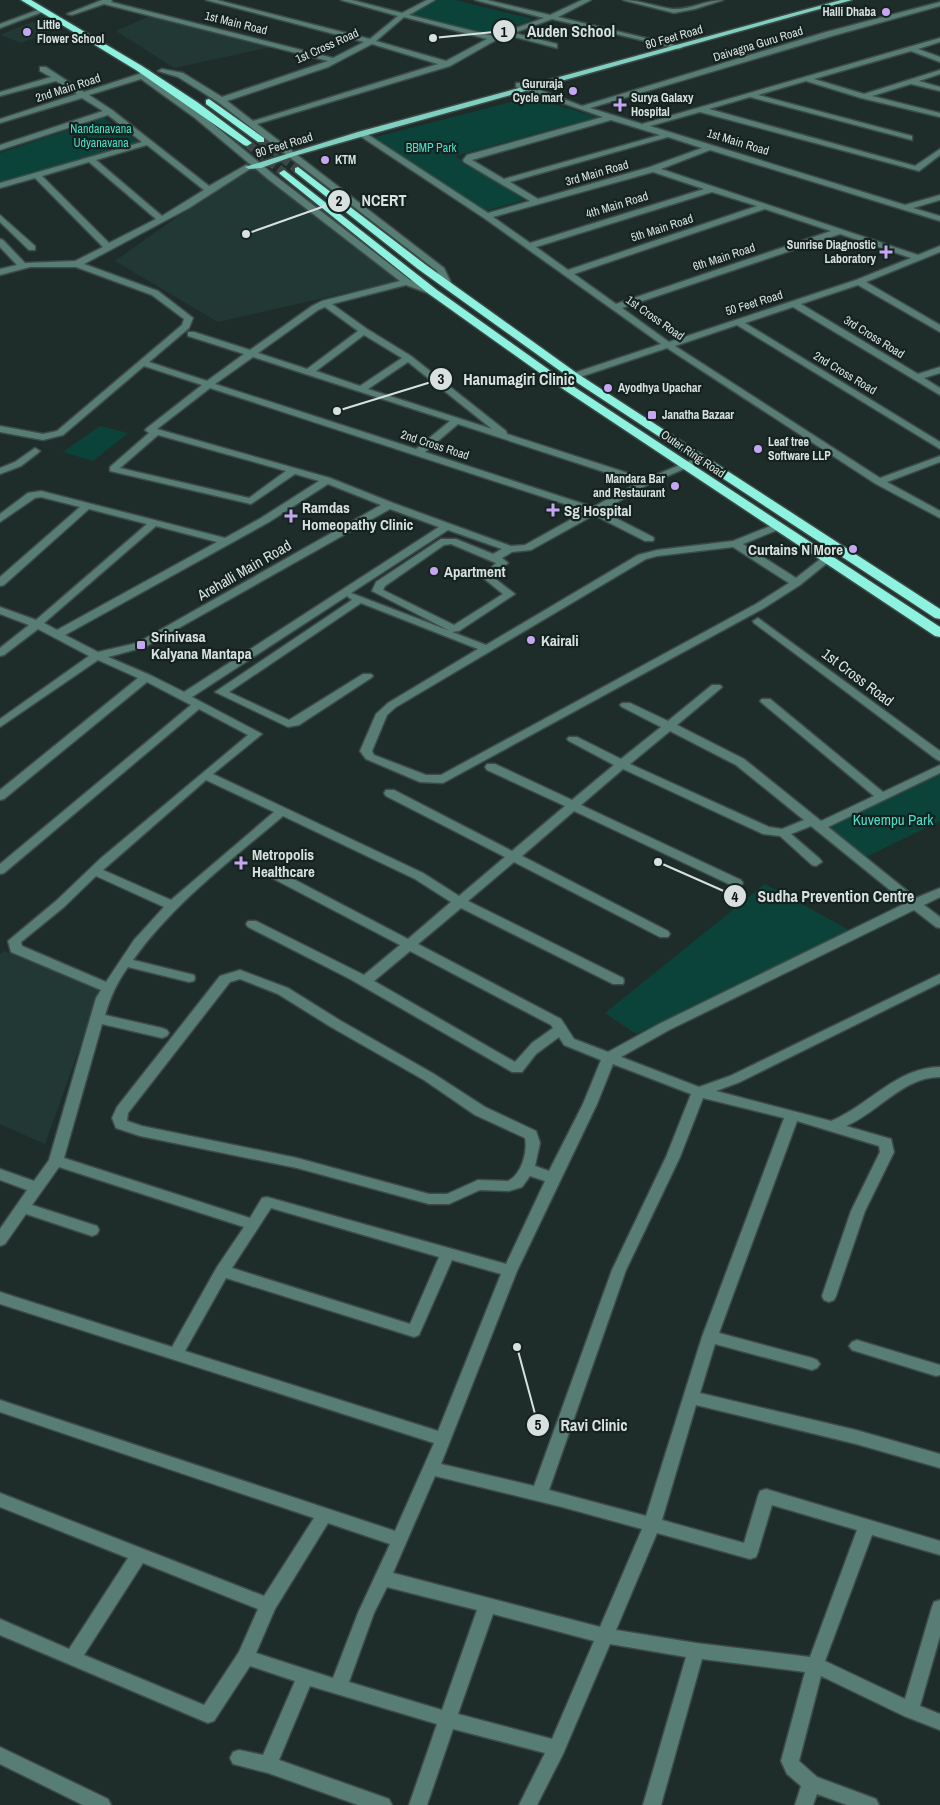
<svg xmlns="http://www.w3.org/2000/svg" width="940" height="1805" viewBox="0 0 940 1805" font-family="'Archivo Narrow',sans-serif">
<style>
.built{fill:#223834}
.green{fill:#0b433b}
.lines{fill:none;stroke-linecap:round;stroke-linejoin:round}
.highway-tunnel{stroke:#3b4845;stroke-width:9;stroke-dasharray:9 4.5;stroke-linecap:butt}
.minor-casing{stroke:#3d4a47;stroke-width:3}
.major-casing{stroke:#3d4a47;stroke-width:3}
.highway-casing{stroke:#3d4a47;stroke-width:3}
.minor{fill:#577d75;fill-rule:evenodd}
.major{fill:#7fd0c1;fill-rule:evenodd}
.highway{fill:#8ef2e0;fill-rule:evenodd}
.poi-dot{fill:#c6a6f0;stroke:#152320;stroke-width:2}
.labels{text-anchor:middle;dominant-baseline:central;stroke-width:4.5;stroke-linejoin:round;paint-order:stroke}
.far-poi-label{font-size:12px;font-weight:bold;fill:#d8e1df;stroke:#152320;text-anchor:start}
.far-street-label{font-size:12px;fill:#d8e1df;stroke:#152320}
.far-park-label{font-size:12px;fill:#4bdfc9;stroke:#152320}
.poi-label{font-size:15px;font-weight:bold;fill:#d8e1df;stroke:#152320;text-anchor:start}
.street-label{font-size:15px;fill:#d8e1df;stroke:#152320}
.park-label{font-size:15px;fill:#4bdfc9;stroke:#152320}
.leader{fill:none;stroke:#d8e1df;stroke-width:2}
.callout-dot{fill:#d8e1df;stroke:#152320;stroke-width:2}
.mark-label{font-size:15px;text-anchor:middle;font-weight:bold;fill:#111}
.callout-label{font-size:16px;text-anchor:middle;font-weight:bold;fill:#d8e1df;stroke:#152320;stroke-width:4.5;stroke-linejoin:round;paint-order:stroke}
</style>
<rect width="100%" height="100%" fill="#1f2d2a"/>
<g class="built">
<path d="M152 15 271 47 174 68 116 31Z"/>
<path d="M32 22 54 30 21 43 0 35Z"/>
<path d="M254 168 398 281 218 322 115 261 191 207Z"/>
<path d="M4 951 100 991 45 1144 0 1124V954Z"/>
</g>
<g class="green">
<path d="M438 0H455L533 19 491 36 410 15Z"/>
<path d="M530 97 597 117 455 156 524 200 486 211 372 138Z"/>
<path d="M104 118 138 142 0 183V153Z"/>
<path d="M100 426 128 433 93 461 63 452Z"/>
<path d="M940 773V821L866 857 827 826Z"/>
<path d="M765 884 849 930 636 1034 605 1013Z"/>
</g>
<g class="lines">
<g class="highway-tunnel">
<path d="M261 140 298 170"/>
<path d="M247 143 284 173"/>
</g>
<defs>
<g id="minor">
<path d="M102 0H112L111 2 333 58 364 42 206 0H217L370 39 398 16 341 0H352L402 13 427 0H435L409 15 493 36 544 18 475 0H487L550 15 582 0H591L558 17 683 47 679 49 552 19 514 33 557 44V48L507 35 496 40 450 66 257 124 444 268 453 287 449 290 445 287 437 271 218 102 178 77 158 71 162 69 183 73 222 97 328 61 104 4 72 15 67 14ZM404 17 487 39 446 61 376 41ZM372 44 438 64 253 121 227 101 328 67Z"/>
<path d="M623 0C640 0 656 7 673 9 690 10 706 0 723 0L695 9 674 13Z"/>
<path d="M940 2V6L832 36 590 108 642 124 940 38V42L918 49 940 57V62L911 51 814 79 864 94 940 70V74L919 81 940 87V91L911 84 872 96 940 113V117L861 98 806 81 758 95 912 136V140L750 97 709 109 915 166 940 149V155L919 171 700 112 650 126 905 205 940 195V200L913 208 940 216V221L710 150 661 169 918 255 940 246V252L866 282 940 325V332L858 285 801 304 918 374 940 367V373L924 378 940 388V395L793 307 745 323 940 442V449L737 325 675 346 880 478 940 456V462L887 482 940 511V518L876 484 667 348 577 378H571V374L661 344 484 218 357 134 364 132 488 213 530 201 464 162 463 160 467 155 603 117 516 87V83H522L582 106 826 32ZM611 120 660 135 504 179 472 160ZM668 137 702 148 650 167 538 199 510 182ZM653 172 704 189 530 243 493 217ZM712 192 757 206 568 270 536 247ZM765 209 831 231 616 304 574 274ZM840 234 911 258 856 280 669 342 622 308Z"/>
<path d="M43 8 46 10 45 11 0 28V24Z"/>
<path d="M40 67H46L84 92 139 74 143 70H149L150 72 146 76 201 114 274 175 410 280 436 290 437 292 433 295 406 285 332 304 367 329 411 356 506 431 507 434 646 479 699 457H705L707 459 649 484 602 511 653 537 654 539 653 541H645L594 515 531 550 512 552 502 558 508 563 493 577 515 594 459 631 452 632 486 645 638 555 657 550 733 541 778 523 783 526 782 528 743 544 796 578 823 557 827 556 832 559 800 585 764 608 443 783 420 782 366 759 360 751 376 714 388 703 478 649 361 603 229 692 289 720 363 674H371L373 676 371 678 299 725 288 727 215 692 352 600 347 596 192 697 262 734 213 774 423 873 459 896 505 857 386 796 384 793 386 790H394L512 851 565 806 487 770 485 767 487 764H495L572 800 614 765 569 741 567 739 569 737H577L621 759 661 727 622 707 620 705 622 703H630L668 721 712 685H720L722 687 720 689 677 725 744 759 821 821 874 796 762 703 760 701 762 699H770L883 792 940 765V773L828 827 916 898 940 888V897L924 905 940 917V928L936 927 914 910 669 1030 621 1057 699 1087 730 1076 940 974V983L740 1082 716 1091 831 1121C868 1106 897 1067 940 1067V1077C903 1077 879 1112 846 1126L891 1139 894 1152 865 1211 836 1296 834 1300 829 1302 824 1300 822 1296 851 1211 880 1152 879 1146 797 1121 719 1333 812 1358 817 1360 820 1364 817 1368 812 1370 715 1344 700 1393 856 1430 940 1454V1468L856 1444 696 1405 662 1520 744 1543 758 1496 760 1491 766 1489 940 1541V1555L872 1535 825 1661 905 1699 932 1607 934 1602 940 1600V1636L920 1706 940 1714V1730L904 1716 821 1676 799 1761 817 1777 876 1799 879 1805H847L817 1794 813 1805H795L801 1786 787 1774 781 1761 805 1672 702 1659 661 1805H643L686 1657 610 1644 563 1754 537 1805H519L545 1753 453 1729 427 1805H409L437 1724 310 1686 279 1760 389 1799 392 1805H358L268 1773 233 1764 230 1758 233 1752 239 1750 263 1755 295 1681 250 1666 214 1721 208 1723 0 1635V1619L69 1649 128 1558 0 1507V1493L264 1596 314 1518 0 1412V1400L395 1531 434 1443 0 1304V1292L172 1347 217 1267 244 1227 59 1167 32 1205 97 1226 99 1230 97 1234 92 1236 26 1214 5 1244 0 1246V1229L27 1190 0 1180V1169L34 1181 49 1160 96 998 101 990 11 952 8 941 56 901 100 859 248 735 199 709 4 873 0 874V864L191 705 147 682 4 799 0 800V790L138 678 98 660 0 727V719L89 656 38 629 4 655 0 656V648L29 625 0 614V607L36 620 147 524 89 509 4 585 0 586V577L80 507 41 497 35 498 0 522V514L28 493 41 491 225 538 261 518 319 481 295 474 251 504 110 471V467L149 433 145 430 147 428 202 385 144 366 63 435 43 440 0 432V426L43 434 57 431 182 325 184 319 152 295 76 267H30L0 275V269L17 265 0 247V239L3 240 25 263 75 261 103 247 35 178 0 188V183L142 142 108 115 0 150V145L103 111 82 98 0 123V119L77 94 56 81 0 96V92L51 77 40 71ZM141 79 195 118 268 179 400 281 322 301 312 306 250 350 194 332H188V336L244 354 207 381 149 362 189 328 193 318 158 291 84 264 189 208 253 167 246 165 209 186 112 110 89 95ZM147 145 204 190 162 216 96 160ZM89 162 156 219 109 243 42 176ZM325 307 358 331 307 369 258 353 318 310ZM364 335 402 358 360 386 316 371ZM253 357 450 421 416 449 215 384ZM408 362 492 429 368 389ZM210 388 586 511 525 545 511 546 393 503 330 478 157 429ZM458 424 638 483 593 507 425 452ZM158 435 286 471 249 498 120 468ZM328 484 381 505 137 643 98 652 65 635 269 522ZM390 509 439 527 184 692 150 675 108 657 145 647ZM156 526 217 542 57 630 44 623ZM448 530 502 549 493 554 456 539H441L376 582 372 591 450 631 351 593ZM451 544 496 563 482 577 503 594 454 625 383 590 385 586 444 545ZM733 547 789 583 756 604 441 775H426L374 755 372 751 387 715 396 707 646 559 657 556ZM670 731 736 765 804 820 782 829 769 827 630 764ZM623 769 763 834 780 836 812 865 816 866 822 862 820 859 791 834 811 826 906 903 659 1024 608 1052 574 1039 561 1019 418 944 461 908 613 984H623L624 981 623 978 468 901 514 862 660 937H668L670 934 668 931 522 856 574 811 733 886H741L743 883 741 880 581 805ZM206 780 274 812 171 900 103 870ZM283 816 415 879 451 902 408 939 280 872H272L270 875 272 878 400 945 364 975 256 921H248L246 924 248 927 350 979 512 1072H522L536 1054 559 1037 564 1045 601 1060 583 1104 549 1171 535 1166 540 1143 536 1131 485 1107 434 1074 341 1021 288 988 240 970 220 976 117 1107 112 1118 116 1128 140 1136 297 1168 429 1204H449L480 1190 509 1191 522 1187 530 1176 545 1181 506 1264 267 1197 262 1198 250 1218 64 1158 102 1024 162 1038 167 1036 169 1033 167 1030 162 1028 105 1015C110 998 117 982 128 967L189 982 194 981 195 978 194 975 133 960C174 903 230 861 283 816ZM96 876 164 907 134 940 106 982 22 946 21 942 64 907ZM410 951 551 1025 553 1028 532 1043 515 1062 374 981ZM240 979 278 994 331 1027 424 1080 475 1115 525 1138C528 1152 521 1175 508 1181L478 1180 447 1194H429L297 1158 142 1126 127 1121 128 1113 230 982ZM613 1064 691 1094 666 1157 612 1270 534 1486 441 1464 517 1271 597 1104ZM703 1098 784 1118 702 1337 646 1516 549 1490 626 1270 680 1157ZM271 1208 439 1257 410 1324 232 1268ZM452 1260 501 1274 438 1431 185 1351 226 1278 414 1337 419 1335ZM435 1476 562 1507 642 1529 600 1627 393 1573ZM772 1505 857 1530 810 1657 696 1643 616 1630 657 1533 750 1559 756 1557 758 1552ZM328 1523 390 1544 358 1613 333 1678 256 1653 275 1609ZM143 1563 258 1609 239 1652 204 1705 84 1655ZM387 1587 477 1610 442 1710 349 1682 374 1613ZM493 1614 594 1641 552 1739 458 1714Z"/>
<path d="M0 215 35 246V250H29L0 222Z"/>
<path d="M35 448 40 451 38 453 21 466 0 474V468L15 462Z"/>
<path d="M758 618 940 751V761L936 759 754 623 753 621Z"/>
<path d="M857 1340 940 1365V1375L936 1376 852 1350 849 1346 852 1342Z"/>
<path d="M0 1747 108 1799 111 1805H83L0 1764Z"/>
</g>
<path id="major" d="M841 0H852L364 136 294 156 261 168 249 169 245 167 358 132Z"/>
<g id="highway">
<path d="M21 0H31L142 66 197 102 252 143 247 146 244 145 136 70Z"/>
<path d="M209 99 264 138V142H258L206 104V100Z"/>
<path d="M298 167 426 265 578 374 940 609V619L935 618 570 378 418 269 295 172V168Z"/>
<path d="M284 170 437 290 562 379 940 627V637L935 636 554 383 429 294 281 175 279 173Z"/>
</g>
</defs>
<use href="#minor" class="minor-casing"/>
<use href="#major" class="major-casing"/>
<use href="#highway" class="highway-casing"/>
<use href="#minor" class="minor"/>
<use href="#major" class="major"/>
<use href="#highway" class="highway"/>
</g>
<g class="poi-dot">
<circle cx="886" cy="12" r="5"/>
<circle cx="27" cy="32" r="5"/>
<circle cx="573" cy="91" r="5"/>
<path d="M617.5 97.5h5v5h5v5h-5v5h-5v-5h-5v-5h5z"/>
<circle cx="325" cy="160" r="5"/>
<path d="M883.5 244.5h5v5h5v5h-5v5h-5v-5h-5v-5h5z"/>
<circle cx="608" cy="388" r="5"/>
<rect x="647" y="410" width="10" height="10" rx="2.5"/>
<circle cx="758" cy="449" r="5"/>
<circle cx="675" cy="486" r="5"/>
<path d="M550.5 502.5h5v5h5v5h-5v5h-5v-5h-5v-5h5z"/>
<path d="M288.5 508.5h5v5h5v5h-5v5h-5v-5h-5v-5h5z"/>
<circle cx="853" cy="549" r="5"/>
<circle cx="434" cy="571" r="5"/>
<circle cx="531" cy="640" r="5"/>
<rect x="136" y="640" width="10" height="10" rx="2.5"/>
<path d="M238.5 855.5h5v5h5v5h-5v5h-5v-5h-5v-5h5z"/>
</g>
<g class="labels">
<g class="far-poi-label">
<text x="876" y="12" text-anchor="end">Halli Dhaba</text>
<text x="37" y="25">Little<tspan x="37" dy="14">Flower School</tspan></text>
<text x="563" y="84" text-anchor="end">Gururaja<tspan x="563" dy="14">Cycle mart</tspan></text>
<text x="631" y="98">Surya Galaxy<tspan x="631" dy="14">Hospital</tspan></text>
<text x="335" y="160">KTM</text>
<text x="876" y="245" text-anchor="end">Sunrise Diagnostic<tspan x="876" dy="14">Laboratory</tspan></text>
<text x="618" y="388">Ayodhya Upachar</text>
<text x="662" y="415">Janatha Bazaar</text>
<text x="768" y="442">Leaf tree<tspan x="768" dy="14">Software LLP</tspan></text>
<text x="665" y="479" text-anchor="end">Mandara Bar<tspan x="665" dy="14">and Restaurant</tspan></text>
</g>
<g class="far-street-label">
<text transform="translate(236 23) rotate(14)">1st Main Road</text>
<text transform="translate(674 37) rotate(-16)">80 Feet Road</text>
<text transform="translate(758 44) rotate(-17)">Daivagna Guru Road</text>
<text transform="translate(327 46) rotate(-24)">1st Cross Road</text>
<text transform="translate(68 88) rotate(-18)">2nd Main Road</text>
<text transform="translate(738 142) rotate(17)">1st Main Road</text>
<text transform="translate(284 145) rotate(-17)">80 Feet Road</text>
<text transform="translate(597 173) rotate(-16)">3rd Main Road</text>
<text transform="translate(617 205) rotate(-17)">4th Main Road</text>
<text transform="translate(662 228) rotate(-18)">5th Main Road</text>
<text transform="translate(724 257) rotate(-18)">6th Main Road</text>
<text transform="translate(754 303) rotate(-17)">50 Feet Road</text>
<text transform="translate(655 318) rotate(35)">1st Cross Road</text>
<text transform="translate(874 337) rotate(32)">3rd Cross Road</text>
<text transform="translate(845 373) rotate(31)">2nd Cross Road</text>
<text transform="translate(435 445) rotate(18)">2nd Cross Road</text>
<text transform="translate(693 454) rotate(34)">Outer Ring Road</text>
</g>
<g class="far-park-label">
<text x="101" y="129">Nandanavana<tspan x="101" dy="14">Udyanavana</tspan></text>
<text x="431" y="148">BBMP Park</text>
</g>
<g class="poi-label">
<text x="302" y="507">Ramdas<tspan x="302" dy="17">Homeopathy Clinic</tspan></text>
<text x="564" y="510">Sg Hospital</text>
<text x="843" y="549" text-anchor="end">Curtains N More</text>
<text x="444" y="571">Apartment</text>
<text x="151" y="636">Srinivasa<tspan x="151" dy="17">Kalyana Mantapa</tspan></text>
<text x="541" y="640">Kairali</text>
<text x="252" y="854">Metropolis<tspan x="252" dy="17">Healthcare</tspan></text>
</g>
<g class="street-label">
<text transform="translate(244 570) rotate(-30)">Arehalli Main Road</text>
<text transform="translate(858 677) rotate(37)">1st Cross Road</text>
</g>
<g class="park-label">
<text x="893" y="819">Kuvempu Park</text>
</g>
</g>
<path class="leader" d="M433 38L504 31M246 234L339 201M337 411L441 379M658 862L735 896M517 1347L538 1425"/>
<g class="callout-dot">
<circle cx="433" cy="38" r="5"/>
<circle cx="246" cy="234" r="5"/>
<circle cx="337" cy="411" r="5"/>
<circle cx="658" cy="862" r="5"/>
<circle cx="517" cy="1347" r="5"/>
<circle cx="504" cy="31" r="12"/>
<circle cx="339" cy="201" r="12"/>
<circle cx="441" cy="379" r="12"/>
<circle cx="735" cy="896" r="12"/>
<circle cx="538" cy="1425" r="12"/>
</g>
<g class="mark-label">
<text x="504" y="37">1</text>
<text x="339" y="206">2</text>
<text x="441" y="384">3</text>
<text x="735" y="902">4</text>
<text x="538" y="1430">5</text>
</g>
<g class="callout-label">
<text x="571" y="37">Auden School</text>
<text x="384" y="206">NCERT</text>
<text x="519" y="385">Hanumagiri Clinic</text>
<text x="836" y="902">Sudha Prevention Centre</text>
<text x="594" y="1431">Ravi Clinic</text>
</g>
</svg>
